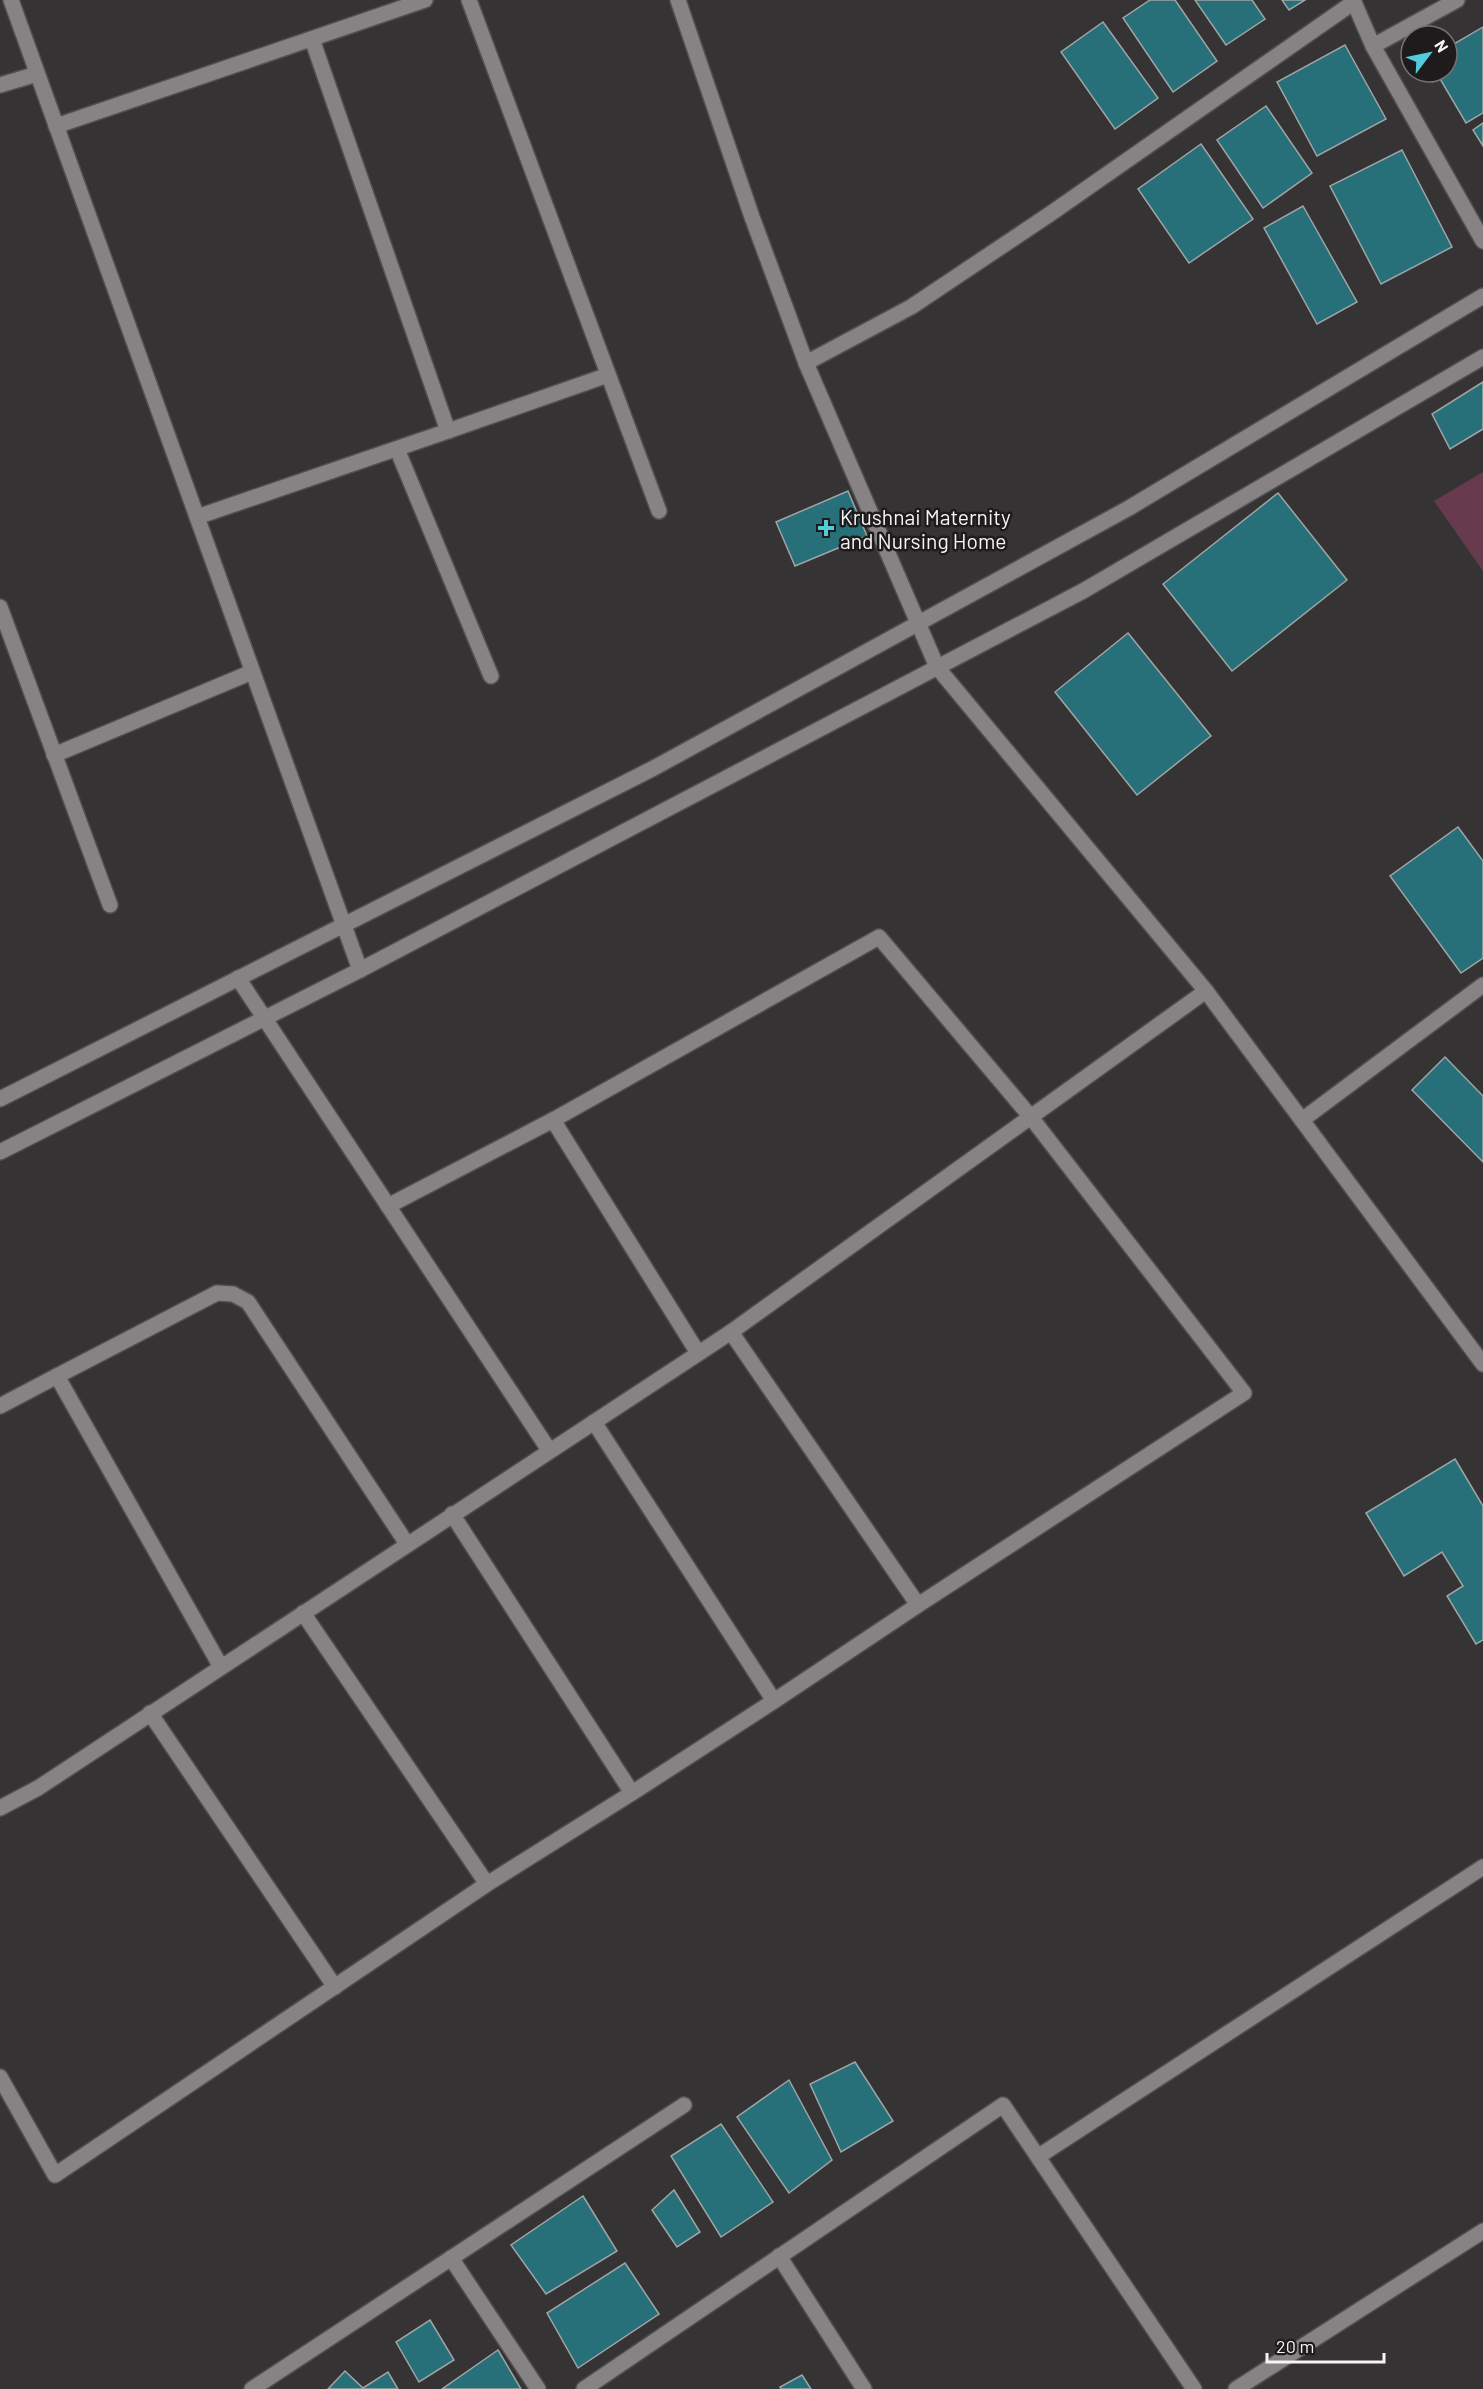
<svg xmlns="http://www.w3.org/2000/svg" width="1483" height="2389" viewBox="0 0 1483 2389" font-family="Barlow,sans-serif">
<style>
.green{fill:#673b4d}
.building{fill:#277079;stroke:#a0a4a5;stroke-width:1.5}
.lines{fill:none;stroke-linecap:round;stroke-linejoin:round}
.minor-casing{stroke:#524f50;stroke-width:18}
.minor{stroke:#878384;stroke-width:15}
.poi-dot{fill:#53cbda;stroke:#1d1b1c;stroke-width:2}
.labels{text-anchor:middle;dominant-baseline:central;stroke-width:5;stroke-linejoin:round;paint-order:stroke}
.poi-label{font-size:21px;fill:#f6f4f5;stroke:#1d1b1c;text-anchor:start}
</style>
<rect width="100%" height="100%" fill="#363334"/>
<path class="green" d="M1483 472V571L1434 501Z"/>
<g class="building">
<path d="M1150 0H1175L1217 61 1173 92 1123 18Z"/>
<path d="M1195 0H1252L1265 19 1226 45Z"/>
<path d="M1282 0H1305L1289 10Z"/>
<path d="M1103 22 1158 98 1115 129 1061 52Z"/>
<path d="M1483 27V113L1466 123 1436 72H1447V48Z"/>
<path d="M1345 45 1386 119 1317 156 1277 82Z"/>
<path d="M1266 106 1312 173 1263 208 1217 140Z"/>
<path d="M1483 123V146L1473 130Z"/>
<path d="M1201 144 1253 219 1189 263 1138 189Z"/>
<path d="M1402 150 1452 247 1381 284 1330 186Z"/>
<path d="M1303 206 1357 302 1317 324 1264 228Z"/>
<path d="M1483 382V429L1450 449 1432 414Z"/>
<path d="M848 491 867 536 795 566 776 522Z"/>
<path d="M1278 493 1347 580 1232 671 1163 584Z"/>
<path d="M1128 633 1211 736 1137 795 1055 692Z"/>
<path d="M1458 827 1483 861V958L1461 973 1390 876Z"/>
<path d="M1445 1057 1483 1096V1162L1412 1090Z"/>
<path d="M1455 1459 1483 1506V1640L1476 1644 1447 1596 1463 1586 1442 1552 1404 1576 1366 1513Z"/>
<path d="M855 2062 893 2121 841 2152 810 2084Z"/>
<path d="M789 2080 832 2160 789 2193 737 2117Z"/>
<path d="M721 2124 773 2202 721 2237 671 2156Z"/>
<path d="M674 2190 700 2232 677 2247 652 2210Z"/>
<path d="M583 2196 617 2251 546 2294 511 2245Z"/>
<path d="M625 2263 659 2314 578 2368 547 2313Z"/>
<path d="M430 2320 454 2360 419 2382 396 2342Z"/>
<path d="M498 2350 521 2389H442Z"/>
<path d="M345 2371 363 2388 388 2372 398 2389H328Z"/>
<path d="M802 2375 811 2389H781L780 2387Z"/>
</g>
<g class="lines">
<defs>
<g id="minor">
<path d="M11 0 360 970"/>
<path d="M469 0 659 511"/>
<path d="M678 0 752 217 806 363 937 667 1206 991 1483 1364"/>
<path d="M1353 0 1373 46 1483 241"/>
<path d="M1373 46 1457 0"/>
<path d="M0 85 37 74"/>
<path d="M56 126 425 0"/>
<path d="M806 363 911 307 1050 214 1354 2"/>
<path d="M448 431 608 375"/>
<path d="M397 449 491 676"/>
<path d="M197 517 448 431 312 39"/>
<path d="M0 607 110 905"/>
<path d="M54 755 252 672"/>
<path d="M238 978 549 1450"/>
<path d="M0 1099 652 769 1129 508 1483 296"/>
<path d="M553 1120 698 1353"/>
<path d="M1302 1120 1483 985"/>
<path d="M0 1152 360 970 1083 591 1483 357"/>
<path d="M388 1206 553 1120 879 937 1030 1116 1244 1393 918 1605 731 1332"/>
<path d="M57 1376 217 1293 233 1294 248 1302 407 1544"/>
<path d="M0 1406 57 1376 221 1667"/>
<path d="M452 1514 632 1793 774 1701 594 1422"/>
<path d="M774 1701 918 1605"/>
<path d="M150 1713 335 1987"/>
<path d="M0 1808 38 1788 731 1332 1206 991"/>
<path d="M487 1884 632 1793"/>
<path d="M0 2077 55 2175 487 1884 303 1613"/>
<path d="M1039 2156 1483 1867"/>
<path d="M779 2256 864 2389"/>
<path d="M451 2258 538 2389"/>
<path d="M252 2389 684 2105"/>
<path d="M584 2389 1003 2105 1194 2389"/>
<path d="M1236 2389 1483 2231"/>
</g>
</defs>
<use href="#minor" class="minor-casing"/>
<use href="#minor" class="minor"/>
</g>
<path class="poi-dot" d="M823 519h6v6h6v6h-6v6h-6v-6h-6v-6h6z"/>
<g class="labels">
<g class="poi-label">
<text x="840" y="516">Krushnai Maternity<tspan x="840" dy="24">and Nursing Home</tspan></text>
</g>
</g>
<g transform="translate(1429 54) rotate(58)"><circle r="28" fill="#1d1b1c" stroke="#747273" stroke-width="1.5"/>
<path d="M0-4.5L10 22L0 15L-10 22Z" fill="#53cbda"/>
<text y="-9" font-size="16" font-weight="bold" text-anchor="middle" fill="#f6f4f5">N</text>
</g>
<path d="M1267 2353v9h117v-9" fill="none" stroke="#f6f4f5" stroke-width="3"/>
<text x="1276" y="2353" font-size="18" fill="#f6f4f5" stroke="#1d1b1c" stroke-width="4.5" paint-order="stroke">20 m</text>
</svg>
